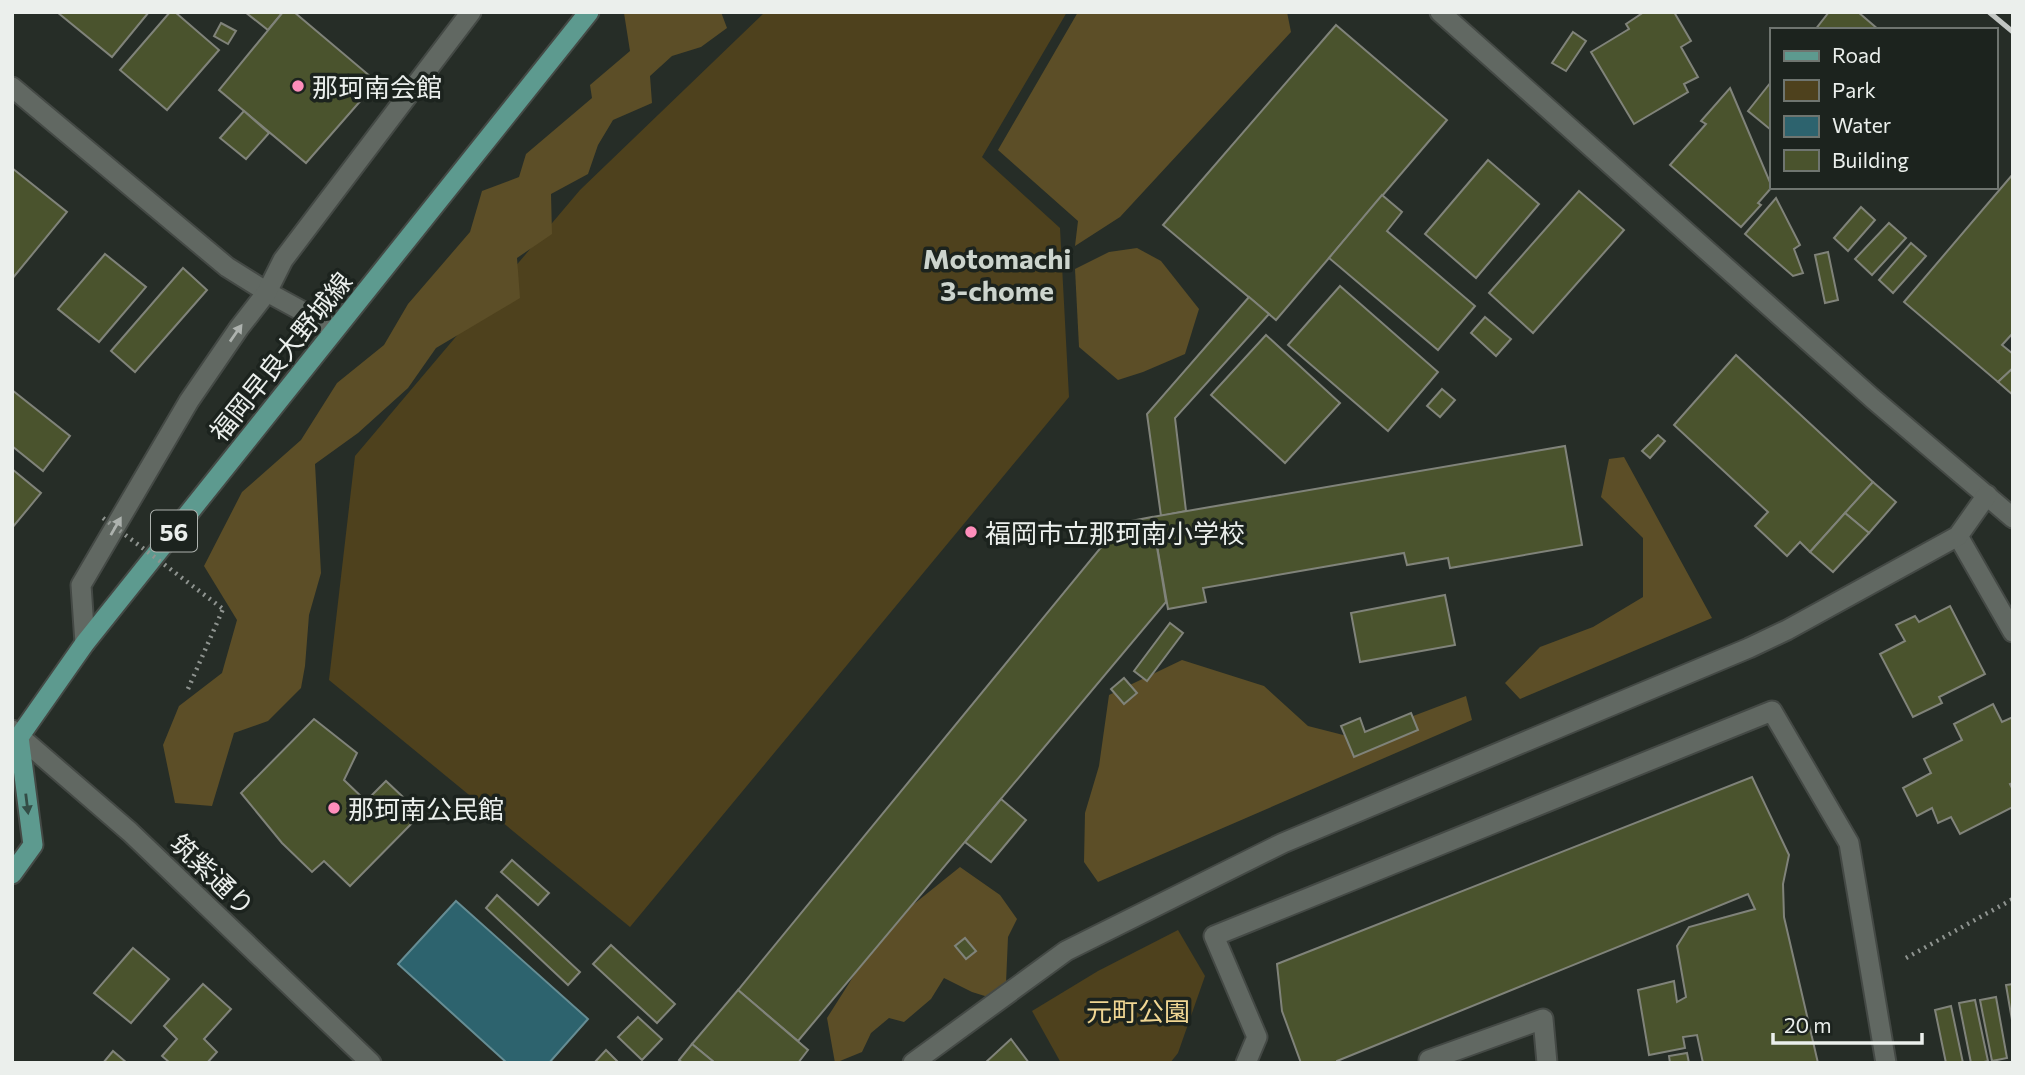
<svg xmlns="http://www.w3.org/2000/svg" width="2025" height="1075" viewBox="0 0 2025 1075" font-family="Commissioner,'Noto Sans JP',sans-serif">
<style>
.green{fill:#4e411d}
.forest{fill:#5c4e27}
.water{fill:#2d636e;stroke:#668d94;stroke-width:2}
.building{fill:#4a532d;stroke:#80837a;stroke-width:2}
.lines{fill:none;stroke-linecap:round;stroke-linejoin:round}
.service-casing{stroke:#444945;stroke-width:23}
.minor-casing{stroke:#444945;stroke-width:23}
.tertiary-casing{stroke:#444945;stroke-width:23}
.primary-casing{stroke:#444945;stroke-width:23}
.path{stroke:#8f9490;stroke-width:4.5;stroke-dasharray:2 5;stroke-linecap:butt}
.service{stroke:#616862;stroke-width:19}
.minor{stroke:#616862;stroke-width:19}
.tertiary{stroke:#616862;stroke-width:19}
.primary{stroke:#5d9a8f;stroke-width:19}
.rail{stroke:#c2c6c3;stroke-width:5}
.path-bridge{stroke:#8f9490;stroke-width:4.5;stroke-dasharray:2 5;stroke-linecap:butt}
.oneway{fill:#adb2ae}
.oneway2{fill:#334d46}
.poi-dot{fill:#fe8ebb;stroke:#1c231e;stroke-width:2.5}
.labels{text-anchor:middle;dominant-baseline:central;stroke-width:7;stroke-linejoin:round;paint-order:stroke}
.shield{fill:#1c231e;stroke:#adb2ae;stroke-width:2}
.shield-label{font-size:24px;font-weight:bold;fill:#ebefec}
.poi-label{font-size:26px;fill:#ebefec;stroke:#1c231e;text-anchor:start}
.street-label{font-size:26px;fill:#ebefec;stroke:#1c231e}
.park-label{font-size:26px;fill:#f0d693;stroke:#1c231e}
.neighbourhood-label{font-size:28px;font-weight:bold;fill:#ccd4cd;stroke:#1c231e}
</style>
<rect width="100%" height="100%" fill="#262d27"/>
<g class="green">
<path d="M765 12H1067L982 157 1060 228 1069 397 630 927 329 680 355 456 580 190Z"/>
<path d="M1178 930 1205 976 1178 1053 1170 1063H1061L1032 1011 1098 971Z"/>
</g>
<g class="forest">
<path d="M625 12H721L727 28 701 47 672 56 650 76 652 103 613 120 598 145 588 174 551 194 552 234 517 258 520 298 436 348 408 388 358 433 315 464 321 573 309 615 305 666 301 688 268 721 234 733 212 806 175 803 163 745 179 706 222 673 237 620 204 566 242 492 301 440 337 383 384 345 408 304 470 232 482 191 519 177 526 154 592 98 590 85 630 51 624 13Z"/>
<path d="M1078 12H1287L1291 32 1120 217 1075 246 1078 221 998 150Z"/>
<path d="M1137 248 1161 261 1199 309 1185 354 1143 372 1118 380 1079 347 1075 269 1109 252Z"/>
<path d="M1624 457 1712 618 1520 699 1505 683 1540 647 1593 627 1643 597V538L1601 497 1609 459Z"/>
<path d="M1182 660 1264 686 1308 726 1355 738 1466 696 1472 720 1098 882 1084 862 1085 813 1099 766 1109 695Z"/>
<path d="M960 867 1000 895 1017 919 1008 937 1006 983 988 997 972 992 944 978 931 999 904 1022 889 1018 871 1033 862 1052 835 1063 827 1018 884 928Z"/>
</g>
<path class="water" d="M456 901 588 1019 549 1063H507L398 964Z"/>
<g class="building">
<path d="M57 12H149L112 57Z"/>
<path d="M170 12H175L219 50 167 110 120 70Z"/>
<path d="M245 12H283L268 30Z"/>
<path d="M283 12H294L377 82 306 163 219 90Z"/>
<path d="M1644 12H1674L1691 41 1681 47 1698 77 1684 84 1688 92 1634 124 1591 52 1629 29 1626 24Z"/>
<path d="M1829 12H1858L1879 30H1815Z"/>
<path d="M221 23 236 31 228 44 214 36Z"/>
<path d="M1336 25 1447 120 1276 320 1163 225Z"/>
<path d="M1573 32 1586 41 1566 71 1552 63Z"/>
<path d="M1771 82V130L1748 111Z"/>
<path d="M1730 88 1772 187 1758 203 1761 205 1741 227 1670 165 1706 124 1701 121Z"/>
<path d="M244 111 269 133 246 159 220 138Z"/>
<path d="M1488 160 1539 204 1476 278 1425 234Z"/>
<path d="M12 168 67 212 12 279Z"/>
<path d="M2013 174V333L2002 345 2013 354V368L1998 382 1904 302Z"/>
<path d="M1579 191 1624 230 1533 333 1489 293Z"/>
<path d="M1382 195 1402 212 1387 231 1475 306 1438 350 1329 258Z"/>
<path d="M1776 198 1800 245 1794 249 1803 273 1793 276 1745 234Z"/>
<path d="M1861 207 1875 220 1848 251 1834 238Z"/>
<path d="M1889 223 1906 238 1872 275 1855 259Z"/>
<path d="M1911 243 1926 256 1893 293 1879 280Z"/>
<path d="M1828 252 1838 300 1825 303 1815 255Z"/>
<path d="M105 254 146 287 99 342 58 309Z"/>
<path d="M183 268 207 290 135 372 111 351Z"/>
<path d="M1340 286 1438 372 1388 431 1288 345Z"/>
<path d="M1249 297 1269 314 1175 418 1186 511 1161 516 1147 414Z"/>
<path d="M1485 317 1511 339 1496 356 1471 333Z"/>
<path d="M1266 335 1340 403 1285 463 1211 395Z"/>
<path d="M1736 355 1873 482 1810 552 1800 542 1787 556 1755 526 1768 512 1674 425Z"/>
<path d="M2013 368V395L1998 382Z"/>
<path d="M1442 389 1455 400 1440 417 1427 406Z"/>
<path d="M12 390 70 436 43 471 12 446Z"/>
<path d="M1658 435 1665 441 1650 458 1642 451Z"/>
<path d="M1565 446 1582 545 1450 568 1448 558 1407 565 1404 553 1203 588 1206 602 1168 609 1152 517Z"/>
<path d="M12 469 41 493 12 528Z"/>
<path d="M1873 482 1896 502 1869 533 1845 513Z"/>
<path d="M1845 513 1869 533 1833 572 1810 552Z"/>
<path d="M1152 517 1166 602 798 1041 738 990 1121 523Z"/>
<path d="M1445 595 1455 645 1360 662 1351 613Z"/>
<path d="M1950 606 1985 674 1939 697 1942 703 1913 717 1880 654 1905 641 1896 625 1915 616 1919 622Z"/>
<path d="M1170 623 1183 633 1147 681 1134 671Z"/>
<path d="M1124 678 1137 693 1124 704 1111 689Z"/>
<path d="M1993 704 2002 722 2013 717V783L2010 784 2013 790V807L1960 834 1951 817 1938 823 1932 808 1917 816 1903 788 1931 773 1924 759 1962 740 1954 724Z"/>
<path d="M1411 713 1418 730 1354 757 1341 726 1360 718 1365 732Z"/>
<path d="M314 719 357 753 344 780 366 801 386 781 421 814 350 886 324 861 312 872 282 843 241 793Z"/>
<path d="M1752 777 1789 855 1783 884 1784 917 1818 1063H1703L1697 1035 1683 1037 1685 1048 1649 1055 1638 990 1674 981 1677 1002 1686 997 1677 946 1689 927 1755 909 1748 894 1337 1061V1063H1301L1282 1011 1277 964Z"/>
<path d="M1001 799 1026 820 991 862 965 842Z"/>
<path d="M512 860 549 893 538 905 501 872Z"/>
<path d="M497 895 580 972 568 985 486 908Z"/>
<path d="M965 938 976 951 966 959 955 946Z"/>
<path d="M611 945 675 1004 657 1023 593 964Z"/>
<path d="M133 948 169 979 131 1023 94 993Z"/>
<path d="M203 984 231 1009 204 1039 217 1052 207 1063H170L162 1056 177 1039 164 1026Z"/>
<path d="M2013 984V1026L2006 985Z"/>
<path d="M738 990 808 1050 798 1063H715L692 1044Z"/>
<path d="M1996 997 2007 1058 1992 1061 1980 1000Z"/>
<path d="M1975 1000 1988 1061 1980 1063H1971L1959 1003Z"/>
<path d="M1951 1006 1963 1063H1946L1935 1010Z"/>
<path d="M638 1017 662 1039 642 1060 618 1037Z"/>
<path d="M1011 1039 1029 1063H985Z"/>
<path d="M692 1044 715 1063H683L679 1060Z"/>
<path d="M606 1050 619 1063H594Z"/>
<path d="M113 1051 127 1063H103Z"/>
<path d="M1687 1053 1689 1063H1670L1669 1056Z"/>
</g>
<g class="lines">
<defs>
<g id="service">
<path d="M1246 1063 1257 1037 1214 936 1772 711 1849 843 1886 1063"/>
<path d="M1430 1063 1429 1060 1543 1019 1547 1063"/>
</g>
<g id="minor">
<path d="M1440 12 1872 398 2013 518"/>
<path d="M12 87 227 267 267 292 335 329"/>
<path d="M1958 536 2013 632"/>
<path d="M85 643 81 585 189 401 239 328 267 292 283 260 471 12"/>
<path d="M913 1063 1066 951 1283 843 1749 648 1787 630 1958 536 1987 495"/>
</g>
<path id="tertiary" d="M12 730 130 832 371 1063"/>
<path id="primary" d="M12 874 33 845 19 737 85 643 589 12"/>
</defs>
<use href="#service" class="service-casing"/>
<use href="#minor" class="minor-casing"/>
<use href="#tertiary" class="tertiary-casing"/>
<use href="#primary" class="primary-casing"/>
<g class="path">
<path d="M188 689 223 609"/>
<path d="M1906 958 2013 899"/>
</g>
<use href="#service" class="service"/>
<use href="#minor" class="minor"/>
<use href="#tertiary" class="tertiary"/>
<use href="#primary" class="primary"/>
<path class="rail" d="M1989 12 2013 32"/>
<path class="path-bridge" d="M103 518 223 609"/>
</g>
<defs><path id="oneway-solid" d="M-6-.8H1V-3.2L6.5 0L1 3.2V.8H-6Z" transform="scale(1.75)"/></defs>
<g class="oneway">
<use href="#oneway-solid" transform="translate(236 333) rotate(-55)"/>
<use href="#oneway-solid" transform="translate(116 526) rotate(-60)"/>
</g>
<use class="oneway2" href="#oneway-solid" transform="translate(27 804) rotate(83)"/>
<g class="poi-dot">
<circle cx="298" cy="86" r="7"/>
<circle cx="971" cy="532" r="7"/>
<circle cx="334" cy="808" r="7"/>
</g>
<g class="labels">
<rect class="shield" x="151" y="510.5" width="46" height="41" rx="5"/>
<g class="shield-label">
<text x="174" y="531">56</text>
</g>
<g class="poi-label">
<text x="312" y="86">那珂南会館</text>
<text x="985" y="532">福岡市立那珂南小学校</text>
<text x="348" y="808">那珂南公民館</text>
</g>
<g class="street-label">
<text transform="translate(280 356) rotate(-51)">福岡早良大野城線</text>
<text transform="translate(213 874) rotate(44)">筑紫通り</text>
</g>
<g class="park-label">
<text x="1138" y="1010">元町公園</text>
</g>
<g class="neighbourhood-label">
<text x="997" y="258">Motomachi<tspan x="997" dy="32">3-chome</tspan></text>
</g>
</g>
<rect width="2025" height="1075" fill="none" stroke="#ebefec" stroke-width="28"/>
<rect x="1770" y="28" width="228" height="161" fill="#1c231e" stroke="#6f7570" stroke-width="2"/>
<rect x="1784" y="51" width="35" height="10" fill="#5d9a8f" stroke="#6f7570" stroke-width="2"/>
<text x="1832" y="63" font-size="21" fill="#ebefec">Road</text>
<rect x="1784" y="80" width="35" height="21" fill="#4e411d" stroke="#6f7570" stroke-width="2"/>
<text x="1832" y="98" font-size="21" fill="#ebefec">Park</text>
<rect x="1784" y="116" width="35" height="21" fill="#2d636e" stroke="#6f7570" stroke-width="2"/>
<text x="1832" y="133" font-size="21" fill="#ebefec">Water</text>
<rect x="1784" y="150" width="35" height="21" fill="#4a532d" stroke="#6f7570" stroke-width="2"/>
<text x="1832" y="168" font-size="21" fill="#ebefec">Building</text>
<path d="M1773 1033v10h149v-10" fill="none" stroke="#ebefec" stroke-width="3.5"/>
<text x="1784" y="1033" font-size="21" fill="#ebefec" stroke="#1c231e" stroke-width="5" paint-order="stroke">20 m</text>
</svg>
